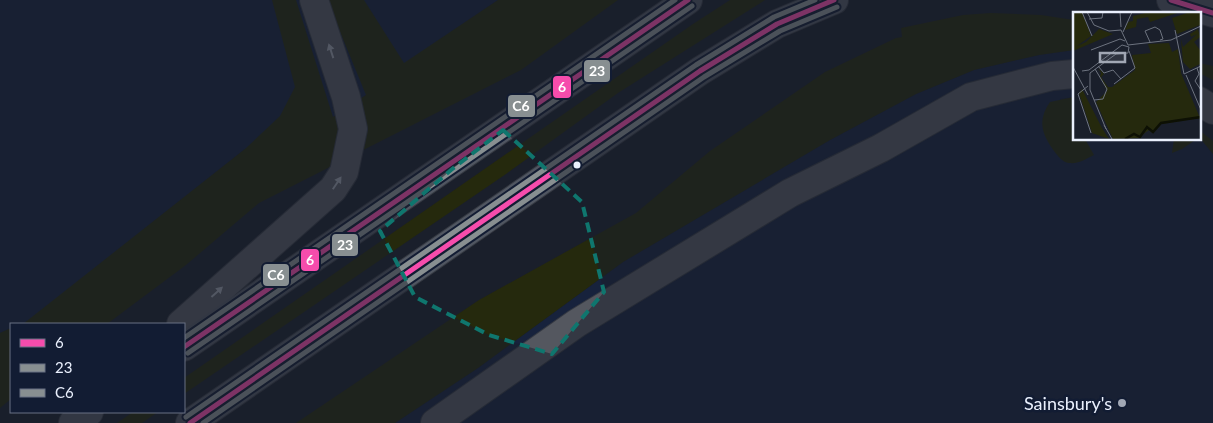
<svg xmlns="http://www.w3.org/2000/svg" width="1213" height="423" viewBox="0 0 1213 423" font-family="Lato,sans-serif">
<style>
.built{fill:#17223c}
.green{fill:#25290d}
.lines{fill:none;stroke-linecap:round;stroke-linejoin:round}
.minor-casing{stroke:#353942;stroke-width:30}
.highway-casing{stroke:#353942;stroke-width:30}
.minor{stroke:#54575f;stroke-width:28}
.highway{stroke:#505661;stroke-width:28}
.bus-1-casing{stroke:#121c33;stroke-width:9}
.bus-2-casing{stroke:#121c33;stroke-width:9}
.bus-3-casing{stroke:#121c33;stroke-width:9}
.bus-1{stroke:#f64cac;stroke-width:5}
.bus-2{stroke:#888f91;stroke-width:5}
.bus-3{stroke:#888f91;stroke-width:5}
.oneway{fill:#989ca6}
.marked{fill:none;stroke:#0f766e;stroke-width:4;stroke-dasharray:10 6;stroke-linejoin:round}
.bus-dot{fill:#eaf0fd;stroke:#121c33;stroke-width:2}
.poi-dot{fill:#a1a7b4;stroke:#121c33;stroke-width:2}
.labels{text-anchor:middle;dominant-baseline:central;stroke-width:5;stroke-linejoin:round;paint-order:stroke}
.poi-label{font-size:18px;fill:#eaf0fd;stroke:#121c33;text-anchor:end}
.inset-river{fill:none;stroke:#0d1004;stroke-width:2.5}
.inset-road{fill:none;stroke:#6d737f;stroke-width:1}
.view{fill:#a1a7b4;fill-opacity:0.15;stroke:#a1a7b4;stroke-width:2.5}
.inset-edge{fill:none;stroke:#eaf0fd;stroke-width:2.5}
.line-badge{stroke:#121c33;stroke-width:2}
.badge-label{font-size:14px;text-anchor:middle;font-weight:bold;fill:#fff}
</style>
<rect width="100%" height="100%" fill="#1a1f2b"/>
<g class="built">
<path d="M0 0H498L404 64 366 95 332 118 245 149 25 324H11V328L0 333Z"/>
<path d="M1074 50V97L1060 99 1074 139H1199V136L1213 154V423H395L478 368 623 262 830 140 916 94 974 70 1039 55Z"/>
</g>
<g class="green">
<path d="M272 0H296L333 117 366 95 327 0H364L404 63 498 0H618L521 70 259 203 186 265 107 324H23L245 149 280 116 295 87Z"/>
<path d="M730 0H765L618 93 506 174 184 394V378L693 24Z"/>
<path d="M991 13 1041 15 1074 20V50L1039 55 974 70 916 94 830 140 623 262 478 368 395 423H296L479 300 636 213 710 151 825 72 896 38 902 37 901 28 963 15Z"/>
<path d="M1199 63 1213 66V80L1199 73Z"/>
<path d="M1074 97V139H1085L1094 155C1085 159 1080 164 1069 163 1062 162 1058 156 1054 151 1042 134 1037 121 1050 102Z"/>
<path d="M1199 130 1213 141V154L1199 137Z"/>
<path d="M1174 139H1197L1182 149 1172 153Z"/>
<path d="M11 328V399L0 408V333Z"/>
<path d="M133 412H158L142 423H117Z"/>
</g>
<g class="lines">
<defs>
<g id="minor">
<path d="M1199 101 1213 110"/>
<path d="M181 324 333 189 344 172 353 129 346 97 314 0"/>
<path d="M435 423 577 323 790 193 881 148 971 97 1052 76 1074 74"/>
</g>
<g id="highway">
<path d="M1171 0 1213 13"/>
<path d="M184 347 688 0"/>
<path d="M73 423 89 412"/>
<path d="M190 423 700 71 777 24 834 0"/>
</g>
</defs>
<use href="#minor" class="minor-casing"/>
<use href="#highway" class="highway-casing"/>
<use href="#minor" class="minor"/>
<use href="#highway" class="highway"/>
<defs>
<g id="bus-1">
<path d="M1171 0 1213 13"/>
<path d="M184 347 688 0"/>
<path d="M190 423 700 71 777 24 834 0"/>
</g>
<g id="bus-2">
<path d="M188 353 692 6"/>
<path d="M203 423 704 77 780 31 837 7"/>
</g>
<g id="bus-3">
<path d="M184 338 675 0"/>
<path d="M186 417 696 65 774 17 815 0"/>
</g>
</defs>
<use href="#bus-1" class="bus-1-casing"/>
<use href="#bus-2" class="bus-2-casing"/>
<use href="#bus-3" class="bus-3-casing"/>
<use href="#bus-1" class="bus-1"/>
<use href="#bus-2" class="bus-2"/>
<use href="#bus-3" class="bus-3"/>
</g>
<defs><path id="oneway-solid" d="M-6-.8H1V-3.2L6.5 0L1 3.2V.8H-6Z" transform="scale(1.25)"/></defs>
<g class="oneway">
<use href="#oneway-solid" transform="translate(331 51) rotate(-108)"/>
<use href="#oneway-solid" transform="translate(337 183) rotate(-56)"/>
<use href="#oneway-solid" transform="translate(217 292) rotate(-42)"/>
</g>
<path d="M0 0H1213V423H0ZM503 130 582 202 604 292 552 354 489 335 415 297 380 231 451 170Z" fill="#1a1f2b" fill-opacity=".55" fill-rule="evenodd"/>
<path class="marked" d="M503 130 582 202 604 292 552 354 489 335 415 297 380 231 451 170Z"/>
<circle class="bus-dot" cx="577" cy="165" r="4.5"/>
<circle class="poi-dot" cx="1122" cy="403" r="5"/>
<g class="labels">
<g class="poi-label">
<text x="1112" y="403">Sainsbury's</text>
</g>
</g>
<g transform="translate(1073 12)">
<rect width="128" height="128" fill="#1a1f2b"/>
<path d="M3 0H9L18 24 4 34 13 30 26 17 40 22 0 39V3ZM76 0H107L77 10 75 5 64 7 63 15 52 18 55 10 60 9V4ZM117 0H127V13L104 22 99 6ZM125 17 127 25 121 30 127 38V52L117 57 110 50 108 27 110 35 124 22 118 25 117 22ZM96 31 99 40 105 37 108 61 127 106 88 112 80 121 76 118 65 126 40 127 23 90 34 79 27 65 28 61 25 56 31 62 28 65 35 75H39L62 58 59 43 78 41 75 32ZM9 77 29 116 36 127 19 121 6 81Z" fill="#25290d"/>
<path class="inset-river" d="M52 127 61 122 67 125 74 115 80 120 88 111 128 105"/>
<path class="inset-road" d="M9 0 19 24M14 0 21 13 36 19 48 18 55 33M47 0 48 15M16 7 29 6 30 0M102 18 111 62 128 54M50 20 59 0M77 30 72 19 82 15 87 18 90 27 87 28M55 33 98 28 128 14M18 38 47 27 52 29M25 54 31 61 40 58 48 67M0 55 15 83M124 56 126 62 122 69 128 78M9 59 16 58 49 33 56 35 55 41 43 42 17 61V78L33 117M113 63 128 98M41 72 62 56 56 39M15 74 5 82 18 121M21 88 30 87 34 77 22 57M31 113 39 127"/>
<path class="view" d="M27 41H52V50H27Z"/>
<rect width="128" height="128" class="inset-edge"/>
</g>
<g class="line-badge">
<rect x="583" y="59" width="28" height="24" rx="5" fill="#888f91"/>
<rect x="552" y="75" width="20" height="24" rx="5" fill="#f64cac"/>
<rect x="507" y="94" width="29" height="24" rx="5" fill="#888f91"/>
<rect x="331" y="233" width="28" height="24" rx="5" fill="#888f91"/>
<rect x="300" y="248" width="20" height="24" rx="5" fill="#f64cac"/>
<rect x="262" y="263" width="28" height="24" rx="5" fill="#888f91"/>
</g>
<g class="badge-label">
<text x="597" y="76">23</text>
<text x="562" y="92">6</text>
<text x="521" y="111">C6</text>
<text x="345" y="250">23</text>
<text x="310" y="265">6</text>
<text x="276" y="280">C6</text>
</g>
<rect x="10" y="323" width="175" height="90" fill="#121c33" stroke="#687184"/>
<rect x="20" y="339" width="25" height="8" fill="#f64cac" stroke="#687184"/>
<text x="55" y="348" font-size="15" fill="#eaf0fd">6</text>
<rect x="20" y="364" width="25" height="8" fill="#888f91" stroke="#687184"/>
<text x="55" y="373" font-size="15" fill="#eaf0fd">23</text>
<rect x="20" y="389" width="25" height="8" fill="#888f91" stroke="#687184"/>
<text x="55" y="398" font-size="15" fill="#eaf0fd">C6</text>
</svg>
